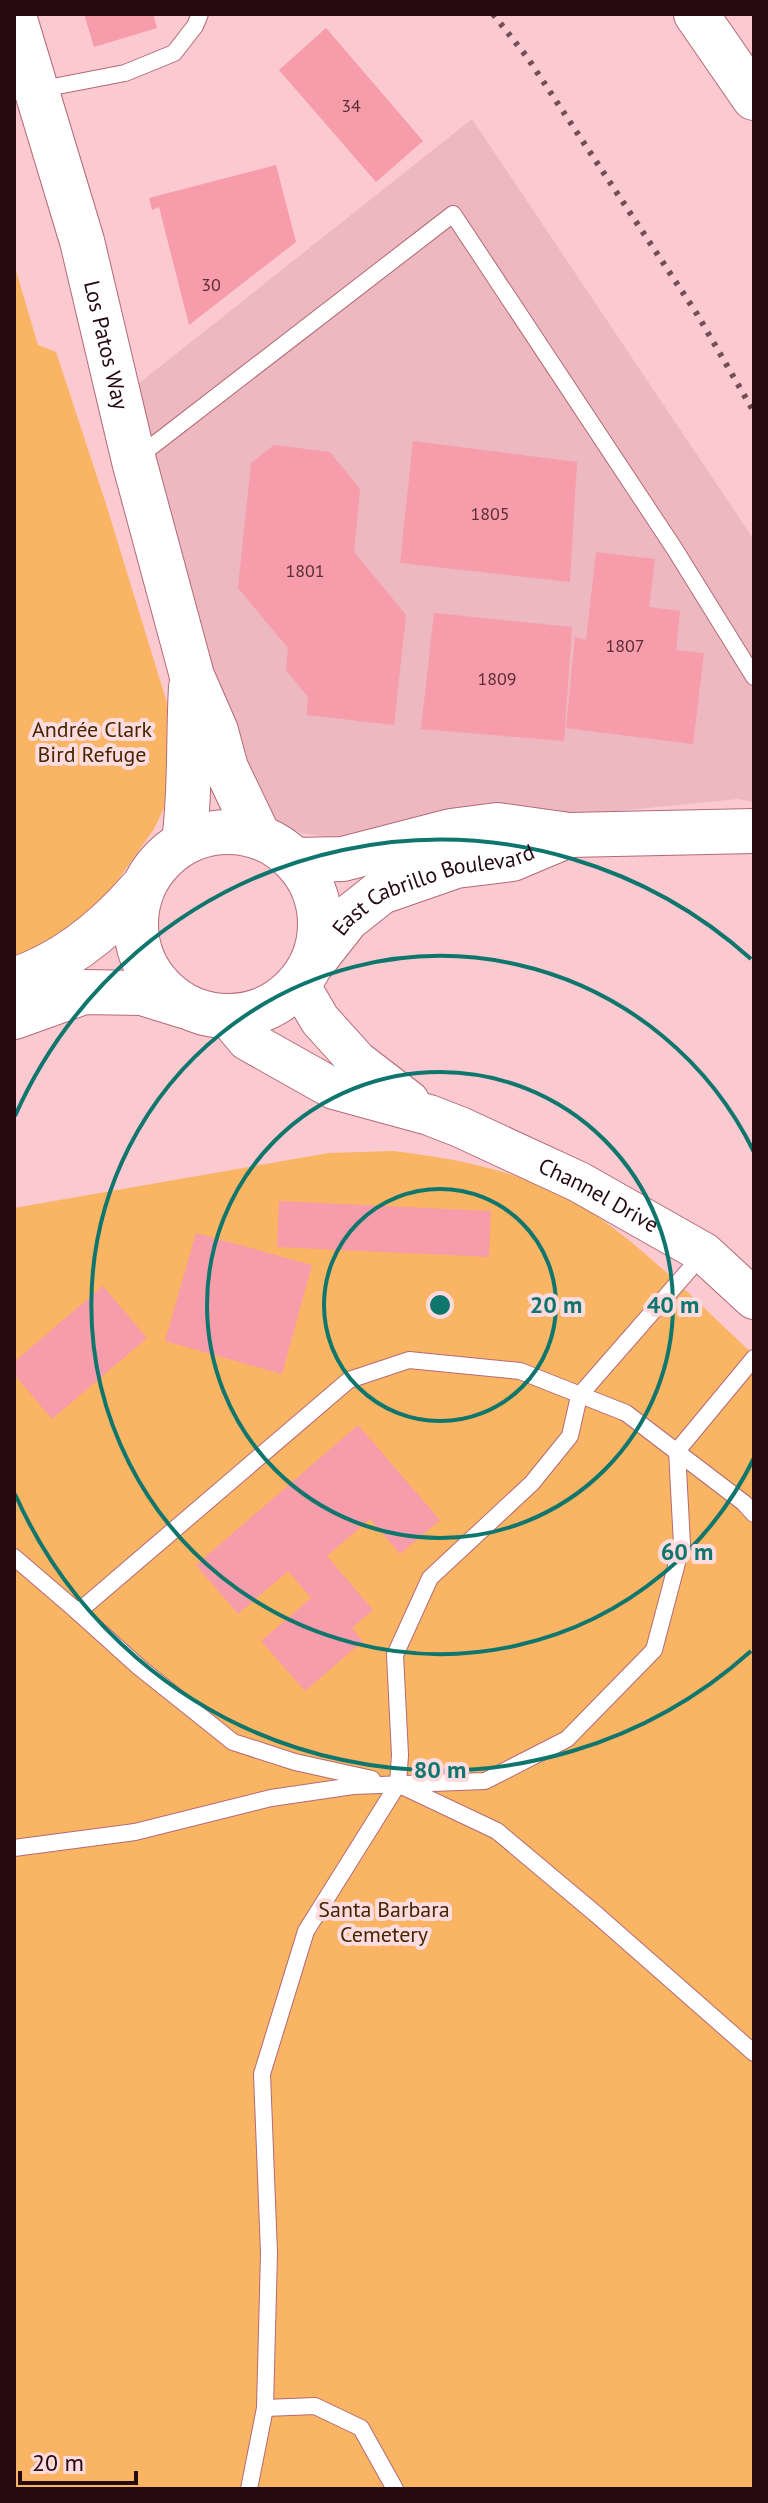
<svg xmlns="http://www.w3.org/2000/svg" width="768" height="2503" viewBox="0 0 768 2503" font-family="'PT Sans',sans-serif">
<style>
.built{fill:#edb8bf}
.green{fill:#f9b563}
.building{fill:#f69caa}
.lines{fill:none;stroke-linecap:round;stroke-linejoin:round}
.service-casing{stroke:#b36a76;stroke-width:18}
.tertiary-casing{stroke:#b36a76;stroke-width:42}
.secondary-casing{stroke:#b36a76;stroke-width:46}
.primary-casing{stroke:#b36a76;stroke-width:46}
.motorway-casing{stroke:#b36a76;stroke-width:46}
.service{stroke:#fff;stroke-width:16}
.tertiary{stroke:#fff;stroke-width:40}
.secondary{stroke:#fff;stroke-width:44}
.primary{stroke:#fff;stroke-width:44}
.motorway{stroke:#fff;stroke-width:44}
.rail{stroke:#724e55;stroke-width:6;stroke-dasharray:4 8;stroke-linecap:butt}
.ring{fill:none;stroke:#0f766e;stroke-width:4}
.labels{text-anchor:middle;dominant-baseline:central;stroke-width:8;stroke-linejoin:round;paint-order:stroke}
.number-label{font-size:18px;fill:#5a2e36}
.street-label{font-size:22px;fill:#260a10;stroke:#fddbdf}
.park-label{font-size:22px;fill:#432700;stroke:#fddbdf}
.centre{fill:#0f766e;stroke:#fddbdf;stroke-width:4}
.ring-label{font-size:24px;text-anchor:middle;font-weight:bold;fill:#0f766e;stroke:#fddbdf;stroke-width:8;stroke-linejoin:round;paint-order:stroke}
</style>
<rect width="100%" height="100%" fill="#fbc9d0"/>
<path class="built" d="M472 119 754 540V802L738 799 340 839 285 830 243 793 221 741 210 655 133 388Z"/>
<g class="green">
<path d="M14 264 38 345 56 352 106 504 171 716 172 791 154 829 103 901 75 930 14 961Z"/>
<path d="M393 1151C452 1158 512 1169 565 1197 633 1233 697 1303 754 1355V2489H14V1208L329 1153Z"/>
</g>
<g class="building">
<path d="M84 14H153L157 28 94 47Z"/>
<path d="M326 28 423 141 376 182 279 70Z"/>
<path d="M276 165 296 242 189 325 159 207 152 210 149 198Z"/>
<path d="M413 441 577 462 570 582 400 563Z"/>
<path d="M274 445 330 452 360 489 354 552 406 615 394 725 307 715 308 697 286 670 288 648 238 588 251 463Z"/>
<path d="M596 552 655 559 649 607 680 611 676 650 704 653 693 744 566 728 575 637 586 640Z"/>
<path d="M434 613 572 627 564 741 421 729Z"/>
<path d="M279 1201 491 1211 489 1257 277 1247Z"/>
<path d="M196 1233 312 1265 282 1374 165 1341Z"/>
<path d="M103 1286 147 1338 52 1419 14 1374V1362Z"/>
<path d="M358 1425 440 1520 400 1554 370 1519 327 1556 373 1610 352 1628 363 1641 305 1691 261 1641 311 1598 288 1571 238 1614 196 1565Z"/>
</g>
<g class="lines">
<defs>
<g id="service">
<path d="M37 90 125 73 174 53 195 26 200 14"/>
<path d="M138 457 453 214 674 548 754 677"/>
<path d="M14 1557 78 1612 349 1380 409 1360 520 1371 626 1413 744 1503 754 1514"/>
<path d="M78 1612 139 1667 233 1742 295 1762 372 1779"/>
<path d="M402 1786 497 1831 597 1915 754 2053"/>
<path d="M14 1848 135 1832 271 1798 353 1786 485 1781 567 1739 654 1650 682 1544 677 1451 754 1358"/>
<path d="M265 2408 315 2406 361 2428 395 2489"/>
<path d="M249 2489 265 2408 269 2253 262 2074 306 1931 398 1784 400 1755 395 1655 430 1578 532 1483 570 1436 579 1396 703 1254"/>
</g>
<g id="tertiary">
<path d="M299 984 320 1020 357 1061 409 1101"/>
<path id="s1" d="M228 1017 247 1040 334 1089 429 1115 460 1127 579 1182 704 1253 754 1299"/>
</g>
<g id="secondary">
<path id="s2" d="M14 16 82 241 134 461 192 676 216 731 226 768 259 837"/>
<path d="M184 842C191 790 188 739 191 687"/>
</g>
<g id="primary">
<circle cx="228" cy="924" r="92"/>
<path d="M295 860 343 859 451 831 497 825 569 835 754 831"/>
<path id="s3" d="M314 961 347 919 381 892 456 866 512 859 569 835"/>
<path d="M14 980C65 963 106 929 140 890"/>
<path d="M14 1017 84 992 142 993 184 1006"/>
</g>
<path id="motorway" d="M696 14 754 98"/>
</defs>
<use href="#service" class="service-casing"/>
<use href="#tertiary" class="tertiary-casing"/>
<use href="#secondary" class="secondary-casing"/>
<use href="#primary" class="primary-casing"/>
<use href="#motorway" class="motorway-casing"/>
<use href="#service" class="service"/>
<use href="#tertiary" class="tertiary"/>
<use href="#secondary" class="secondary"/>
<use href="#primary" class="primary"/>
<use href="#motorway" class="motorway"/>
<path class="rail" d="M493 14 527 57 697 314 754 412"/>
</g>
<g class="ring">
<circle cx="440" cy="1305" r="116"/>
<circle cx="440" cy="1305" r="233"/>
<path d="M754 1458A349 349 0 1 1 754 1152"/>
<path d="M751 1651A465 465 0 0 1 15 1494M15 1116A465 465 0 0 1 751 959"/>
</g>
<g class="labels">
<g class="number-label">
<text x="351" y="105">34</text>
<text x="211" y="284">30</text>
<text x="490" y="513">1805</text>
<text x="305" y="570">1801</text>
<text x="625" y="645">1807</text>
<text x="497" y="678">1809</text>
</g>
<g class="street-label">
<text stroke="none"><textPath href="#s2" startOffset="342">Los Patos Way</textPath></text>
<text stroke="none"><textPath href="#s3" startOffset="146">East Cabrillo Boulevard</textPath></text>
<text stroke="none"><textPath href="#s1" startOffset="416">Channel Drive</textPath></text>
</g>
<g class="park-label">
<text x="92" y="729">Andrée Clark<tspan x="92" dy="25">Bird Refuge</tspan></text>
<text x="384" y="1909">Santa Barbara<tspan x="384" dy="25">Cemetery</tspan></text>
</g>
</g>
<circle cx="440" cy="1305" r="12" class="centre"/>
<g class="ring-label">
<text x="556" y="1313">20 m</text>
<text x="673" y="1313">40 m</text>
<text x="687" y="1560">60 m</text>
<text x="440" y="1778">80 m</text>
</g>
<rect width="768" height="2503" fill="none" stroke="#260a10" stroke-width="32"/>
<path d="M20 2471v12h116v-12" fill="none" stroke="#260a10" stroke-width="4"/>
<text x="32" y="2471" font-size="24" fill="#260a10" stroke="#fddbdf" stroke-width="6" paint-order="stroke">20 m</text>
</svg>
